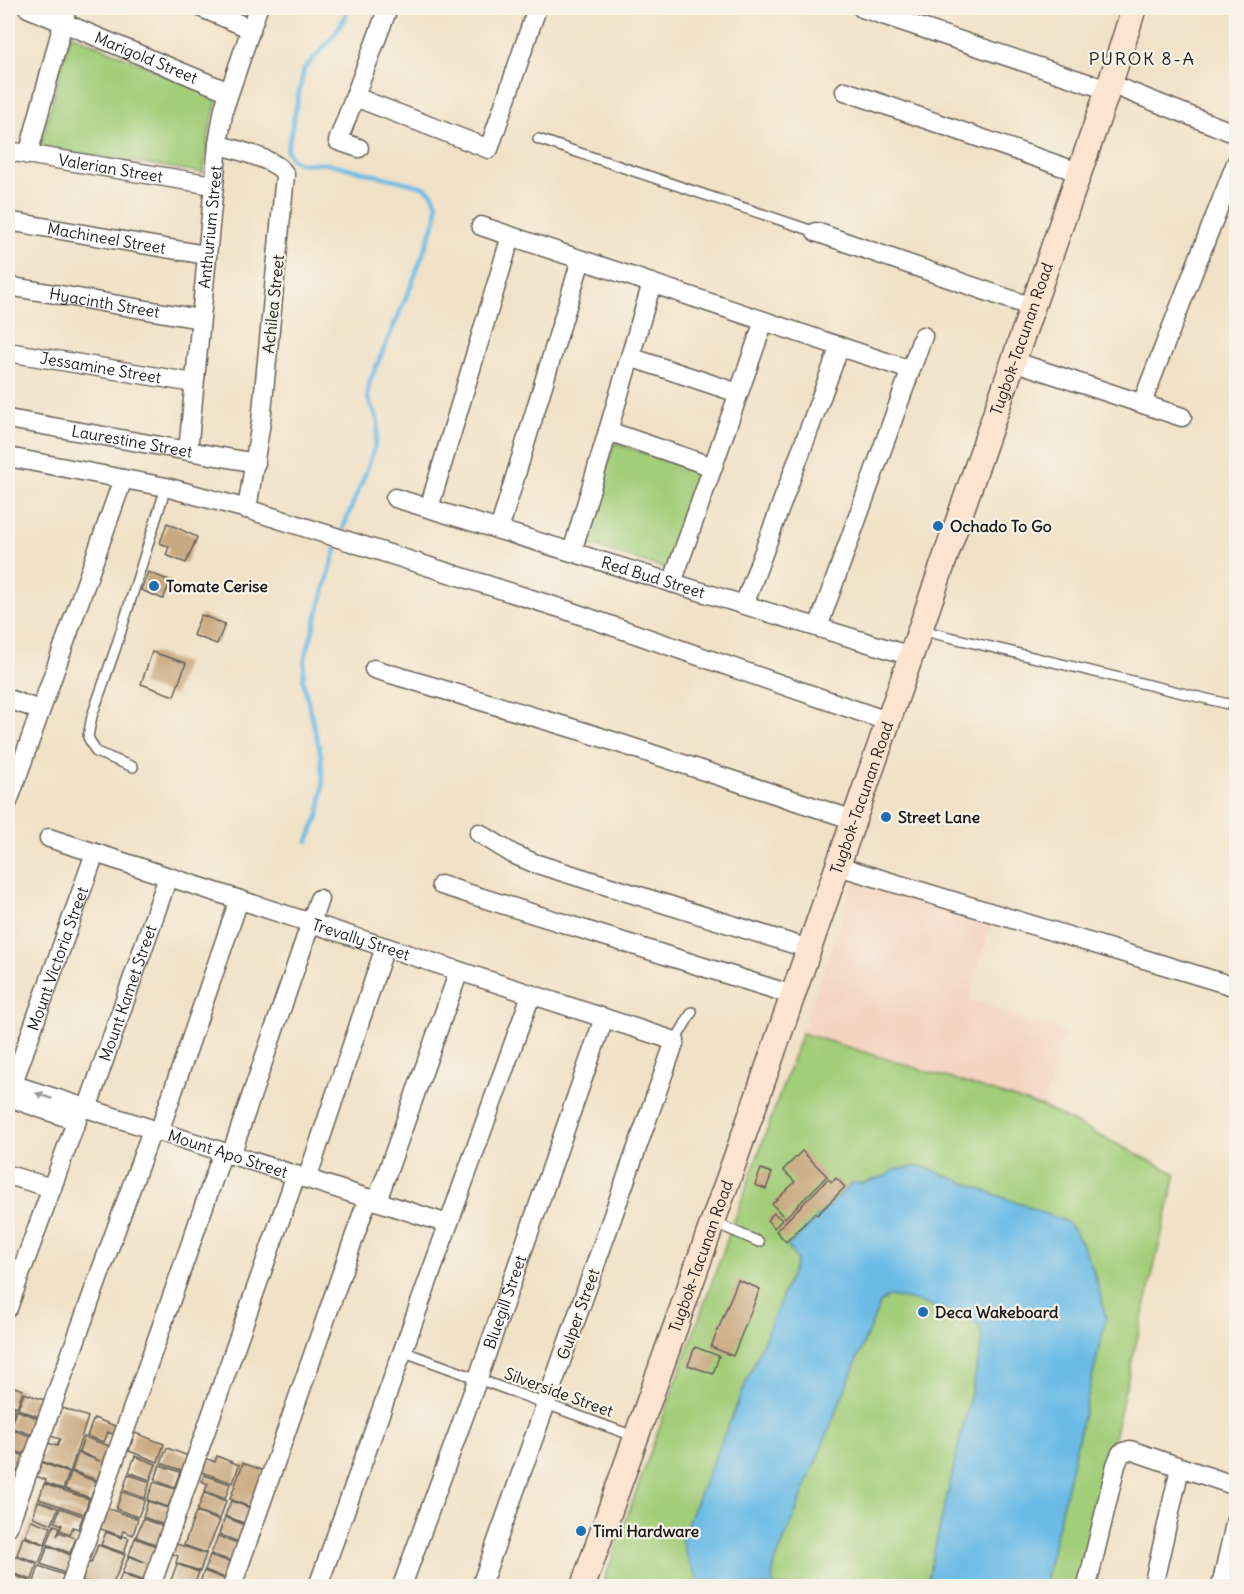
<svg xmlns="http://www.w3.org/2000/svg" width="1244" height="1594" viewBox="0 0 1244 1594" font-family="Delius,sans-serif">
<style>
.built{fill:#f4d3c0}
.green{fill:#a2cd79;stroke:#5f744a;stroke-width:1.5}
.water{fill:#6cbbe6;stroke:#446c81;stroke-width:1.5}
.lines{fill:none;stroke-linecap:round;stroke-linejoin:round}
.stream{stroke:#6cbbe6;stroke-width:4.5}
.building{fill:#c9a981}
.lane-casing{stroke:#676158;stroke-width:12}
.street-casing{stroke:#676158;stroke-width:21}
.secondary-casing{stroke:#676158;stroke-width:27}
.lane{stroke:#fff;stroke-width:9}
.street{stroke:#fff;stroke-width:18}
.secondary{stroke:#fde4d0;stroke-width:24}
.oneway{fill:#999}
.poi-dot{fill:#1f6fb2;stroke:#f7f3e8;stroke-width:2}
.labels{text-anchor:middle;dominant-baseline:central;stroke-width:4.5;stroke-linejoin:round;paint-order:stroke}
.street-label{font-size:16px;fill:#1c1c1c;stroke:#f7f3e8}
.poi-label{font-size:16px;font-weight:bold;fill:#1c1c1c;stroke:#f7f3e8;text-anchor:start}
.neighbourhood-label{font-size:18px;letter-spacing:1.5px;fill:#1c1c1c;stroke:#f7f3e8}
</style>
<rect width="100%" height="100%" fill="#f7f3e8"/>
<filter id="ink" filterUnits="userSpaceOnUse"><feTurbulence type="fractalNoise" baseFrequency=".0167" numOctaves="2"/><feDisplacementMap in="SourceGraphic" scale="12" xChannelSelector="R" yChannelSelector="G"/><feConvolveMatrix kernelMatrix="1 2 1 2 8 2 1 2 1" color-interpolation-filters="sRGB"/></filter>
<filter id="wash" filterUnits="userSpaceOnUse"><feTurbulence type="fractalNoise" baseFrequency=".008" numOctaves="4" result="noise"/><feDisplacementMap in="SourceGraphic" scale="24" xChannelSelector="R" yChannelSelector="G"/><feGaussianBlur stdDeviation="1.35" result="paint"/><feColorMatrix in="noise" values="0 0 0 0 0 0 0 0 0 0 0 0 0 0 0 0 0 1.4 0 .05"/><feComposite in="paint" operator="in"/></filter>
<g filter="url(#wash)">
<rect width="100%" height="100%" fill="#f1e1c6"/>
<path class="built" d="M854 881 993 921 969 1000 1066 1033 1043 1107 802 1033Z"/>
<g class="green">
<path d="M70 34 218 96 211 123 203 173 40 147Z"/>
<path d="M614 443 701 472 667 569 584 543Z"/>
<path d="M802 1033 1043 1107 1176 1174 1079 1586H602Z"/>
</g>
<path class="water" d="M921 1166 1067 1222C1090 1249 1098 1284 1106 1318L1044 1586H926L982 1345C982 1337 982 1329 975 1323 967 1316 897 1294 888 1297 885 1298 883 1301 880 1303L775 1563 772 1580 775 1586H702L689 1563 681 1538 797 1261 788 1246 852 1183H864L886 1176 893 1170Z"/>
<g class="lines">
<g class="stream">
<path d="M343 529C354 497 375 460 378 427 379 413 370 410 368 397 367 393 369 387 369 383L411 286 436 219 437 204 433 194 424 187 331 164 299 163 292 159 287 151 304 69 332 38 344 19 348 8"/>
<path d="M308 841 319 814 323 787 321 755 303 681 305 658 336 549"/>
</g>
</g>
<g id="blocks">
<g class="building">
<path d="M167 523 197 537 186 563 166 555 169 547 160 543Z"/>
<path d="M148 572 171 581 163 599 141 590Z"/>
<path d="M201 615 225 624 217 644 193 635Z"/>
<path d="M152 652 186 663 174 696 141 684Z"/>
<path d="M802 1151 827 1176 785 1218 772 1204 795 1182 783 1170Z"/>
<path d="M761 1169 772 1173 766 1189 755 1185Z"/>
<path d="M836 1178 845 1187 817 1215 815 1213 786 1242 776 1231 828 1179 832 1182Z"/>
<path d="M774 1213 782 1220 774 1228 767 1220Z"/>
<path d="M738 1280 760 1289 733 1356 711 1347Z"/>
<path d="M695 1347 719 1356 713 1374 688 1365Z"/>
<path d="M8 1385 23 1390 17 1407 8 1403Z"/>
<path d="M24 1393 47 1401 42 1418 18 1409Z"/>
<path d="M8 1406 15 1408 8 1428Z"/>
<path d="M60 1407 88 1417 70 1472 41 1461 48 1443 57 1446 60 1439 50 1436Z"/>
<path d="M16 1410 42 1420 36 1436 10 1427Z"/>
<path d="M94 1418 118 1427 115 1435 108 1432 104 1442 87 1436Z"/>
<path d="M10 1429 36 1438 29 1456 8 1448V1435Z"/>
<path d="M135 1433 164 1444 158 1462 129 1451Z"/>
<path d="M84 1437 109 1446 97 1480 72 1471 78 1453 100 1461 79 1452Z"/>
<path d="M167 1448 191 1457 186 1472 161 1463Z"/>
<path d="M8 1450 27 1457 21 1472 8 1467Z"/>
<path d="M135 1456 156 1464 150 1480 129 1472Z"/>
<path d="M217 1456 239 1465 233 1483 201 1472 205 1458 215 1462Z"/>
<path d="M41 1462 69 1473 63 1489 45 1483 46 1480 36 1476Z"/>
<path d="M243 1463 264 1471 252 1508 230 1499Z"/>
<path d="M160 1465 180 1472 174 1488 155 1480Z"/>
<path d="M8 1469 21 1474 15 1491 8 1488Z"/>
<path d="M71 1472 97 1482 90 1498 65 1489Z"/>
<path d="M128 1474 150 1482 145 1498 123 1490Z"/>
<path d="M204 1475 230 1484 225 1499 205 1491 208 1484 202 1481Z"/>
<path d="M154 1482 175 1489 168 1507 147 1500Z"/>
<path d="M44 1484 89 1499 84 1514 39 1499Z"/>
<path d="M122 1492 145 1500 138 1517 116 1509Z"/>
<path d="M204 1493 226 1501 220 1519 197 1511Z"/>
<path d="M38 1501 58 1508 52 1524 33 1517Z"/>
<path d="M148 1501 170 1509 164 1525 143 1517Z"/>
<path d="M231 1501 253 1509 247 1524 225 1516Z"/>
<path d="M60 1508 83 1516 78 1529 73 1527 70 1534 60 1530 62 1525 55 1522Z"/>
<path d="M106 1508 138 1519 133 1535 123 1531 121 1536 98 1528Z"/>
<path d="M196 1512 220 1521 206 1553 184 1545Z"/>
<path d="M225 1517 245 1525 239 1542 219 1534Z"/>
<path d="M143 1519 168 1528 161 1546 136 1537Z"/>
<path d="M31 1520 51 1527 45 1544 25 1536Z"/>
<path d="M54 1525 60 1527 57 1536 59 1532 76 1538 70 1553 47 1544Z"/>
<path d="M106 1532 122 1538 123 1536 129 1538 124 1553 101 1545Z"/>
<path d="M218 1536 240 1544 234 1562 211 1554Z"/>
<path d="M23 1537 46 1545 39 1563 17 1555Z"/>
<path d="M135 1538 159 1547 144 1581 122 1573 129 1556 147 1563 129 1555Z"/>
<path d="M174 1543 206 1554 200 1571 176 1563 178 1556 170 1553Z"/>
<path d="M98 1545 125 1555 112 1586H88L89 1583 81 1580 88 1562 91 1563Z"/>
<path d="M48 1546 73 1556 67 1574 41 1564Z"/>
<path d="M210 1555 233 1563 227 1579 205 1570Z"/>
<path d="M15 1556 37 1564 32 1580 9 1572Z"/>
<path d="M177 1564 199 1572 194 1586H187L171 1580Z"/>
<path d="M39 1566 64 1575 60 1586H46L34 1582Z"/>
<path d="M204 1571 225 1579 223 1586H199Z"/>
<path d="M8 1573 29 1581 27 1586H8Z"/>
<path d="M122 1574 147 1584 143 1586H117Z"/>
<path d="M169 1581 183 1586H167Z"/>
</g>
</g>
</g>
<g filter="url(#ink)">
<use href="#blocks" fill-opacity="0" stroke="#676158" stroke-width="1.5"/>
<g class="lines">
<defs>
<g id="lane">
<path d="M538 139 816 232"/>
<path d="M920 630 1228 704"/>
<path d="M133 767 96 752 88 737 92 716 116 647 166 487"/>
<path d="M675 1041 692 1012"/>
<path d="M713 1222 759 1242"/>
<path d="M402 1351 636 1437"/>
</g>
<g id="street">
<path id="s1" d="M28 8 229 92"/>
<path d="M202 8 251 29"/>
<path d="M862 8 1108 90"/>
<path d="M1110 84 1236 134"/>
<path d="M845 91 1078 172"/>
<path d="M355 97 489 149 537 8"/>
<path d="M218 144C234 150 279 159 285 175L261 422 247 509"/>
<path d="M359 148 338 141 388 8"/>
<path id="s2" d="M8 151 213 185"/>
<path d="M28 155 67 8"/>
<path id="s3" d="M8 221 206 255"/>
<path d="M481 226 910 370"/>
<path d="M816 232 1032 307"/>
<path id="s4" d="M8 286 200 319"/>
<path id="s5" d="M8 352 194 383"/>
<path d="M630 357 738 393"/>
<path d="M1013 361 1182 417"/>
<path d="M1142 403 1236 163"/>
<path id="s6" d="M8 419 256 463"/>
<path d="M608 431 713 467"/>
<path id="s7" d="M188 451 218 144 224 108 258 8"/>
<path d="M8 457 166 487 247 509 566 610 887 721"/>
<path id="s8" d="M395 498 911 656"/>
<path d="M429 508 511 236"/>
<path d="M499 530 581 260"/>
<path d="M572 552 652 283"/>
<path d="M672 583 764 321"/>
<path d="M744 605 840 346"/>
<path d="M818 627 923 336"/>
<path d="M374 669 585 732 854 820"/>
<path d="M8 699 40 710"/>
<path d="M8 802 123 479"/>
<path d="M479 833 513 854 534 863 809 949"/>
<path id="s9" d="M49 838 675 1041 481 1586"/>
<path d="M838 866 1236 987"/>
<path d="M441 885 793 995"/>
<path id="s10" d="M8 1083 448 1224"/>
<path id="s11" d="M8 1097 95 853"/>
<path d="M8 1097 77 1121"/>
<path id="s12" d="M87 1109 168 877"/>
<path d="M159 1132 239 900"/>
<path d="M231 1155 319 899"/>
<path d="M8 1175 52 1188"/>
<path d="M307 1179 385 947"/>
<path d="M377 1201 459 971"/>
<path d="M8 1308 81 1108"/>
<path d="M8 1527 152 1130"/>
<path d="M70 1586 223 1152"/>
<path d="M151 1586 296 1175"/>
<path d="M232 1586 368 1198"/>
<path d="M318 1586 531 995"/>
<path id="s13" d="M402 1586 478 1378 604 1018"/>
<path d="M1087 1586 1116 1465 1121 1453 1130 1450 1236 1486"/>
<path d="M1153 1586 1180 1468"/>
<path d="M1221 1586 1236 1519"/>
</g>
<g id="secondary">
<path id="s14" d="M583 1586 757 1098 1108 90 1134 8"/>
</g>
</defs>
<use href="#lane" class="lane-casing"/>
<use href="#street" class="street-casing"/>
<use href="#secondary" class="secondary-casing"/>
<use href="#lane" class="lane"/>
<use href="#street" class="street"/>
<use href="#secondary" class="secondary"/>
</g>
<defs><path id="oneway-solid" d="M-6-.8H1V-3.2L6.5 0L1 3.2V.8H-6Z" transform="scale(1.5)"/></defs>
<use class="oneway" href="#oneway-solid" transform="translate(44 1096) rotate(-161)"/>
</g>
<g class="poi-dot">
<circle cx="938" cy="526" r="6"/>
<circle cx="154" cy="586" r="6"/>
<circle cx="886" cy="817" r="6"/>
<circle cx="923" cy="1312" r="6"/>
<circle cx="581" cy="1531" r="6"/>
</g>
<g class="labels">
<g class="street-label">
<text stroke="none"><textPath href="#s1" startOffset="128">Marigold Street</textPath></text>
<text stroke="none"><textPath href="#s2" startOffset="104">Valerian Street</textPath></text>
<text stroke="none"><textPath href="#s7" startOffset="225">Anthurium Street</textPath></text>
<text stroke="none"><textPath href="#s3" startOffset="100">Machineel Street</textPath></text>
<text stroke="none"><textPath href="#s4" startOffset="98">Hyacinth Street</textPath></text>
<text transform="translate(273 304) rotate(-84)">Achilea Street</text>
<text stroke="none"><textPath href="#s14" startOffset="1322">Tugbok-Tacunan Road</textPath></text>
<text stroke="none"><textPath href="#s5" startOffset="94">Jessamine Street</textPath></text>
<text stroke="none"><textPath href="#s6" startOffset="126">Laurestine Street</textPath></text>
<text stroke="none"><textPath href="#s8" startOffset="270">Red Bud Street</textPath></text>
<text stroke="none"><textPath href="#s14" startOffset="836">Tugbok-Tacunan Road</textPath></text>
<text stroke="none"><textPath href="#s9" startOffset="328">Trevally Street</textPath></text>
<text stroke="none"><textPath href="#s11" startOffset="147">Mount Victoria Street</textPath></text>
<text stroke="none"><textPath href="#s12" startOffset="123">Mount Kamet Street</textPath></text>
<text stroke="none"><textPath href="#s10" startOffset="231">Mount Apo Street</textPath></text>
<text stroke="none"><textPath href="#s14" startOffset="350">Tugbok-Tacunan Road</textPath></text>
<text stroke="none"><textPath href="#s13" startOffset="302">Bluegill Street</textPath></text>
<text transform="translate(578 1314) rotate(-70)">Gulper Street</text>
<text transform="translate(559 1392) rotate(20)">Silverside Street</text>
</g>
<g class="poi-label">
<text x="950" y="526">Ochado To Go</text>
<text x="166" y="586">Tomate Cerise</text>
<text x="898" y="817">Street Lane</text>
<text x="935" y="1312">Deca Wakeboard</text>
<text x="593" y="1531">Timi Hardware</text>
</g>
<g class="neighbourhood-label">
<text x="1142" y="58">PUROK 8-A</text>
</g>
</g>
<rect width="1244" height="1594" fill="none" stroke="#f7f3e8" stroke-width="30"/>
</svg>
